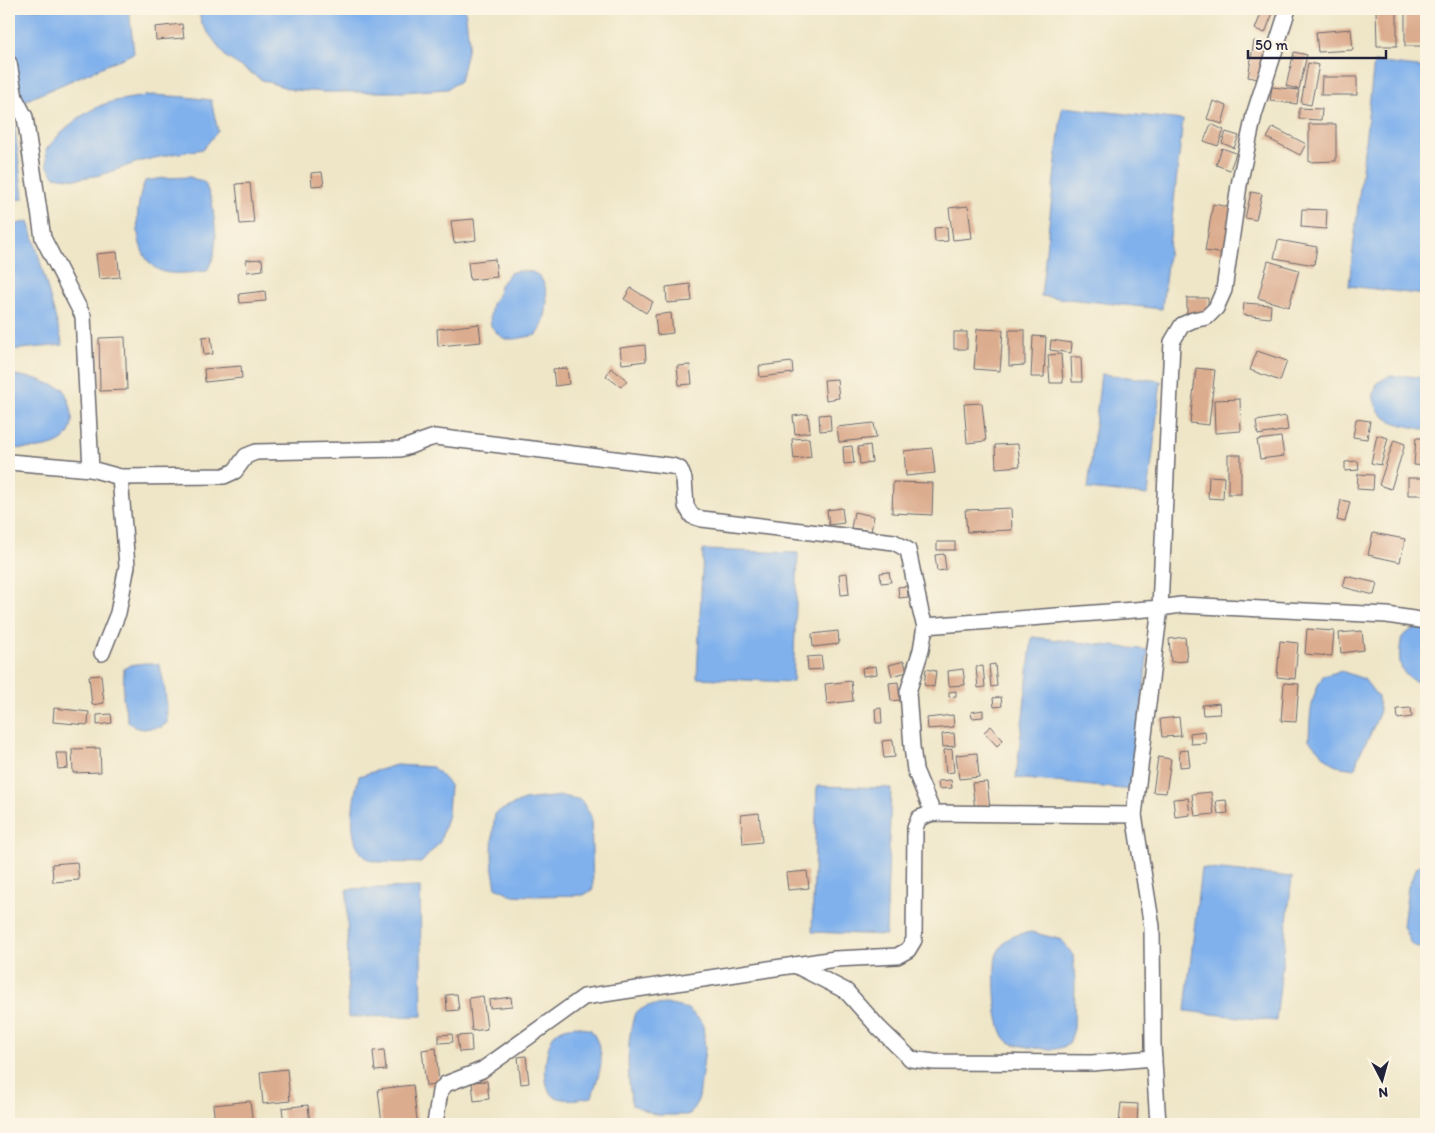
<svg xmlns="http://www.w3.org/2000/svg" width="1435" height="1133" viewBox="0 0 1435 1133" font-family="Itim,sans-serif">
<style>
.water{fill:#80b1ec;stroke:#516a94}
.building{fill:#dcac8e}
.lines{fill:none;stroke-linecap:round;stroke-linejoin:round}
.street-casing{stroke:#6a676c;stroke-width:18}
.street{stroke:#fff;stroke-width:15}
</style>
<rect width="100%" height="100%" fill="#fcf5e5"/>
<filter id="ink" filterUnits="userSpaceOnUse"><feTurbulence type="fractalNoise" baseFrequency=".02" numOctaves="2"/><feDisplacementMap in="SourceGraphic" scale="10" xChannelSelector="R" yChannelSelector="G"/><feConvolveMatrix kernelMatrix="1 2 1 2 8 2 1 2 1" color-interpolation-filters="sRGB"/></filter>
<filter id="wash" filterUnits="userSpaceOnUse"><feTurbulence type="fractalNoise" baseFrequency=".0096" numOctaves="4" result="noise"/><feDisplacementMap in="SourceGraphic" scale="20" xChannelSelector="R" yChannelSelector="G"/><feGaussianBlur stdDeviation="1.12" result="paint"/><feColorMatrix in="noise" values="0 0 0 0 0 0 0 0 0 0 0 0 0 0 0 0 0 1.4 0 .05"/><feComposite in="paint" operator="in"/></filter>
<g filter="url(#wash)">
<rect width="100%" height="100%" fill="#efe6c8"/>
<g class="water">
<path d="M11 9H129L134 53 22 102 10 35Z"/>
<path d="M199 9H465L469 42 460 81 447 89 402 92H325L293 90 262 80 226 57 201 23Z"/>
<path d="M1374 62 1426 68V295L1349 286Z"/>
<path d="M153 95 186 97 211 100 218 131 203 149 173 154 141 161 101 175 75 179 54 176 47 165 46 150C63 129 84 110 111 102 124 99 139 97 153 95Z"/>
<path d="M1062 107 1183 120 1162 309 1041 296Z"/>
<path d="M9 110H13L23 199 9 200Z"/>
<path d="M190 177 205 183 212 201 216 235 214 256 207 271C194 272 177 275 164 272 131 263 134 206 145 181L164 178Z"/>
<path d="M29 221 63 345 9 350V226Z"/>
<path d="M517 271C521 271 528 271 532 272 554 280 548 320 537 335L515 339H505L498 334 491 326 490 316 492 304 498 295 500 285 510 273Z"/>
<path d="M9 374 37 379 64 389C66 395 69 401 71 408 80 450 38 450 9 448Z"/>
<path d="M1101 374 1161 381 1148 495 1088 489Z"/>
<path d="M1389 376H1408L1426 378V430C1412 426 1388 425 1379 411 1376 407 1375 401 1373 397L1377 383Z"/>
<path d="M703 550 798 553 793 682 697 678Z"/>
<path d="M1424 627H1426V684C1421 683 1415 681 1411 679 1396 670 1399 651 1402 637L1411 630Z"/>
<path d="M1032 637 1148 650 1132 790 1016 778Z"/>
<path d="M145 663 159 664C165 683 167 703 167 723L161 727 143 729 134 727 128 721 123 698 124 669 130 665Z"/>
<path d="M1341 671 1364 679 1378 697 1380 711 1370 735 1358 757 1355 769 1336 766 1325 757 1309 740C1310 716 1310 698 1323 676Z"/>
<path d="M396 765 433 767 450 785 448 814 440 842 421 863C409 862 378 864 370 860 344 847 353 799 359 776Z"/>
<path d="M817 786 891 788 886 935 812 932Z"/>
<path d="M562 796 581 800 591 816 593 889 584 895 534 896 512 895 496 887C490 862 492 839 495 813L524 800Z"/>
<path d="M1426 860V951L1411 944 1403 926 1408 887 1417 867Z"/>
<path d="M1201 868 1292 877 1276 1021 1185 1011Z"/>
<path d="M420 887 422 1016 348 1017 347 889Z"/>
<path d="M1031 932 1062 940 1073 955 1075 981 1074 1029 1069 1044C1065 1046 1059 1049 1055 1049 1047 1050 1015 1046 1009 1042 994 1032 993 974 996 957 997 952 1001 947 1004 943 1010 935 1022 934 1031 932Z"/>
<path d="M666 1004 688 1009 703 1023 705 1049 699 1098 690 1115H657L632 1105C627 1077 626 1040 635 1013L647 1006Z"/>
<path d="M576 1026 591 1030C608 1056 600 1069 592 1097 580 1099 565 1102 554 1096 540 1088 545 1044 555 1034 561 1028 568 1027 576 1026Z"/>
</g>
<g id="blocks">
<g class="building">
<path d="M1263 9 1274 10 1265 33 1255 29Z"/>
<path d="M1376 9H1397V46H1377Z"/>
<rect x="1405" y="9" width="21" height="37"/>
<path d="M182 24 184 38 156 40 155 27Z"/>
<path d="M1351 29 1353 50 1318 52 1316 32Z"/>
<path d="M1254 41 1270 44 1263 80 1248 77Z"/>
<path d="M1294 52 1307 55 1299 89 1286 86Z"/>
<path d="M1308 63 1319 65 1311 105 1301 103Z"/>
<path d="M1322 77H1357V95H1321Z"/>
<path d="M1272 87 1299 90 1297 104 1270 101Z"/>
<path d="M1213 101 1227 106 1222 124 1207 119Z"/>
<path d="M1299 108 1322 109 1321 120 1299 119Z"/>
<path d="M1211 124 1224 130 1218 146 1204 141Z"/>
<path d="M1309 124H1336V161L1309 162Z"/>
<path d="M1273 127 1306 144 1300 155 1267 138Z"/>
<path d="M1226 132 1239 136 1234 148 1222 143Z"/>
<path d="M1222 148 1236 153 1230 170 1216 165Z"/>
<path d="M322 172 324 185 312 186 311 173Z"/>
<path d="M250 183 254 223 240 224 236 184Z"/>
<path d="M1251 192 1262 194 1256 220 1245 218Z"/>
<path d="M1213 204 1234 208 1225 254 1205 251Z"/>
<path d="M968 206 972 238 953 240 949 208Z"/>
<path d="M1302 209 1327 210 1326 229 1301 227Z"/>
<path d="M474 219 476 240 454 243 451 221Z"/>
<path d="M947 227 948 241 935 242 934 228Z"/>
<path d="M1278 240 1317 247 1314 265 1274 258Z"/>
<path d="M117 252 120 277 99 279 96 254Z"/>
<path d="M262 259 263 270 247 272 246 260Z"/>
<path d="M495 259 497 277 470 280 468 262Z"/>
<path d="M1268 261 1299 270 1289 307 1258 298Z"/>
<path d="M690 284 692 301 667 303 666 287Z"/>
<path d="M631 288 653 302 646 313 624 299Z"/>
<path d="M265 291 266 301 240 303 239 294Z"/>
<path d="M1187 298H1208V313L1187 314Z"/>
<path d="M1244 303 1271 305 1270 318 1243 315Z"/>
<path d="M671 313 673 333 657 335 655 315Z"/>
<path d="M479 324 481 342 438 346 437 329Z"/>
<path d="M977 329 1003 330 1000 371 974 369Z"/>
<path d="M1009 330H1025V365L1009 366Z"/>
<rect x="954" y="332" width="13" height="17"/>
<path d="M211 336 213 354 204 355 202 337Z"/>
<path d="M1033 336 1046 337 1044 377H1031Z"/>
<path d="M125 337 127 390 100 391 99 338Z"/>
<path d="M1051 340 1072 343 1071 353 1050 350Z"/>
<path d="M645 345 646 361 622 364 620 348Z"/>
<path d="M1257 351 1287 361 1280 381 1250 370Z"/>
<path d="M1061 354 1063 383H1050L1048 355Z"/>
<path d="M1071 357H1081L1082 382H1072Z"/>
<path d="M792 362 793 373 760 377 759 366Z"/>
<path d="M690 365 692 384 679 385 677 366Z"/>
<path d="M241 366 242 378 205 382 204 369Z"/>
<path d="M567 368 569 384 555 386 553 369Z"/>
<path d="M611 368 627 380 621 387 606 376Z"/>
<path d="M1196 368 1215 370 1209 425 1190 423Z"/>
<path d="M837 379 839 398 826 400 824 380Z"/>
<path d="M1240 399 1241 431 1215 433 1214 400Z"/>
<path d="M982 403 986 441 967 443 964 404Z"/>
<path d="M808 414 810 432 795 434 793 416Z"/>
<path d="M830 414 831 430 820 431 819 415Z"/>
<path d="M1286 416 1288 430 1258 435 1256 421Z"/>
<path d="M1356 419 1370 421 1367 439 1353 437Z"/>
<path d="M874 423 876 438 839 442 837 427Z"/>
<path d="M1377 435 1388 438 1381 465 1371 463Z"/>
<path d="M1281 437 1284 456 1260 459 1257 440Z"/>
<path d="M809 438 811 457 794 459 792 439Z"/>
<path d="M1416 438H1426V466L1414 465Z"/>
<path d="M1394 440 1405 444 1391 489 1379 485Z"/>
<path d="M1018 444 1020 466 996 468 995 445Z"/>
<path d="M870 445 872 462 860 464 858 447Z"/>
<path d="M852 446 854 463 844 464 843 447Z"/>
<path d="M932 448 935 473 906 476 904 451Z"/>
<rect x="1228" y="455" width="13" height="39"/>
<path d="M1358 461 1359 470 1345 471V462Z"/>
<path d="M1358 474 1374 475 1373 490 1357 489Z"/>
<path d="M1209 476 1224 477 1223 499 1208 498Z"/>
<rect x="1408" y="478" width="18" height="17"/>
<path d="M893 482 933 483 932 515 892 513Z"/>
<path d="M1341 500 1350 502 1345 522 1337 520Z"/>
<path d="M842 508 844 523 829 525 827 510Z"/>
<path d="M1011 508 1012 530 967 532 965 510Z"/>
<path d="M854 512 874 516 871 531 851 528Z"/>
<path d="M1373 533 1405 539 1400 562 1368 555Z"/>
<rect x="937" y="542" width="18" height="8"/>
<path d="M944 554 946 570 937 571 935 555Z"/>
<path d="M889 572 891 582 881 583 880 573Z"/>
<path d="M847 573 849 594 841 595 839 574Z"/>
<path d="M1346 576 1377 583 1374 595 1343 587Z"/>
<path d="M907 586 908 597 899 598 898 587Z"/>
<path d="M1307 629 1334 631 1332 656 1305 654Z"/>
<path d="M838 631 839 644 813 647 812 634Z"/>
<path d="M1362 631 1364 650 1341 653 1339 633Z"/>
<path d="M1185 637 1187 661 1171 662 1169 639Z"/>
<path d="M1280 641 1298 643 1295 679 1277 677Z"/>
<path d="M821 656 823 669 808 670 807 657Z"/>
<path d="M904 661 907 672 892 676 889 665Z"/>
<path d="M995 664 997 686 991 687 989 665Z"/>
<path d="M876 666 877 674 863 676 862 668Z"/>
<path d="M983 666 985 687 978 688 976 667Z"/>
<path d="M926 669 936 671 934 687 924 685Z"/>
<path d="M963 669 965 685 949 686 948 671Z"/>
<path d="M101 675 104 703 92 705 89 676Z"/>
<path d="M851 681 853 701 827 704 825 684Z"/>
<path d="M898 682 900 700 891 701 889 683Z"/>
<path d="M1284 683 1299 684 1296 722 1281 721Z"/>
<path d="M956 691V696L949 697V692Z"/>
<path d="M1001 697 1002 706 994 707 993 698Z"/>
<path d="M1423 699H1426V713L1425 714Z"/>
<path d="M1219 703 1220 714 1203 715 1202 705Z"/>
<path d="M54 708 89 712 88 725 53 722Z"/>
<path d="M881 708 882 723H876L875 709Z"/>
<path d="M1411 708 1412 717 1398 719 1397 709Z"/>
<path d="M983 710V717L972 718 971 712Z"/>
<path d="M111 714 112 723 97 725V715Z"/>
<path d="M953 715 954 727 928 729 927 718Z"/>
<path d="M1179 717 1181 736 1162 737 1160 719Z"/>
<path d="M991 726 1003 740 997 746 984 732Z"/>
<path d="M1205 731 1206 743 1191 744 1190 733Z"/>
<path d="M954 733 955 746 943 747 942 734Z"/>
<path d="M893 740 895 757 884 758 882 741Z"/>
<path d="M100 748 101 772 73 773 72 749Z"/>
<path d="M952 749 954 772 946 773 944 750Z"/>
<path d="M1188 750 1190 766 1180 767 1179 751Z"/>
<path d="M56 753H67L68 768 58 769Z"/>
<path d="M977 753 979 777 959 779 956 755Z"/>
<path d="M1158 757 1171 759 1166 793 1153 792Z"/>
<path d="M951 780 952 788 939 789 938 781Z"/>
<path d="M987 782 990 809 975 810 972 783Z"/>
<path d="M1211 792 1214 814 1195 816 1192 794Z"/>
<path d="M1188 798 1190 815 1175 817 1173 799Z"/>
<path d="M1226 800 1228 813 1218 814 1216 801Z"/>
<path d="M759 813 762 842 743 844 741 815Z"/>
<path d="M77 862 79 880 53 882 52 864Z"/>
<path d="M807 871 809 888 788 890 786 873Z"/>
<path d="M457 994 459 1010 447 1011 446 995Z"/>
<path d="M483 996 487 1029 472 1031 469 998Z"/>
<path d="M511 997 512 1006 490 1008 489 1000Z"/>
<path d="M452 1034 453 1042 439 1043V1035Z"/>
<path d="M471 1035 472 1051 459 1052 457 1036Z"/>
<path d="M436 1048 439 1085 426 1086 422 1050Z"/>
<path d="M384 1050 386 1070 375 1071 373 1051Z"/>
<path d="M526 1056 529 1083 521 1084 518 1057Z"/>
<path d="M287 1069 290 1101 263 1104 260 1072Z"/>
<path d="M487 1081 489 1099 474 1101 472 1082Z"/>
<path d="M413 1085 417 1121 382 1124 378 1089Z"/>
<path d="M250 1101 253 1124H215L213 1105Z"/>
<path d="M1121 1103 1138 1104 1137 1124H1119Z"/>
<path d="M308 1105 310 1124H284L282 1108Z"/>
</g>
</g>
</g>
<g filter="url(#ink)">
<use href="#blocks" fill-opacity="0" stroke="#6a676c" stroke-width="1"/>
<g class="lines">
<defs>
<g id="street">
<path d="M9 63 15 98 25 117 43 238 83 316 91 469 120 477 127 566 118 613 102 653"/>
<path d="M9 462 91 469"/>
<path d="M120 477 224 476 235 471 246 456 256 452 400 449C412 446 423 440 435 437L672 466 680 469 684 479 686 506 692 516 702 519 894 542 908 550 921 613 925 626 1160 608 1172 342 1182 325 1193 320 1207 317 1216 308 1224 290 1239 185 1254 115 1288 9"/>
<path d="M925 626 921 650 908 692 912 747 915 770 933 813"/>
<path d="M1134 815 1152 927 1153 1046 1158 1124"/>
<path d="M795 965 846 991 879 1028 911 1059 934 1062 1092 1063 1154 1058"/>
<path d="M435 1124 440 1091 446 1084 482 1070 584 997 835 959 897 956 908 950 914 940 915 828 919 818 933 813 1134 815 1160 608 1181 605 1387 615 1426 621"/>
</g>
</defs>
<use href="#street" class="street-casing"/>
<use href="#street" class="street"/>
</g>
</g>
<rect width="1435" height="1133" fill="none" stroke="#fcf5e5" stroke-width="30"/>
<g transform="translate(1382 1080) rotate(174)" stroke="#fcf5e5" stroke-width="4" paint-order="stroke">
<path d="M0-4L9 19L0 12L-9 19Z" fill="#22223b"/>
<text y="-8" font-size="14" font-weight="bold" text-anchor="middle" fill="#22223b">N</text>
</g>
<path d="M1248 50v8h138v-8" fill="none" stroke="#22223b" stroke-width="2.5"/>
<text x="1255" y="50" font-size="15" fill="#22223b" stroke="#fcf5e5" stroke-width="4" paint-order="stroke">50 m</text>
</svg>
